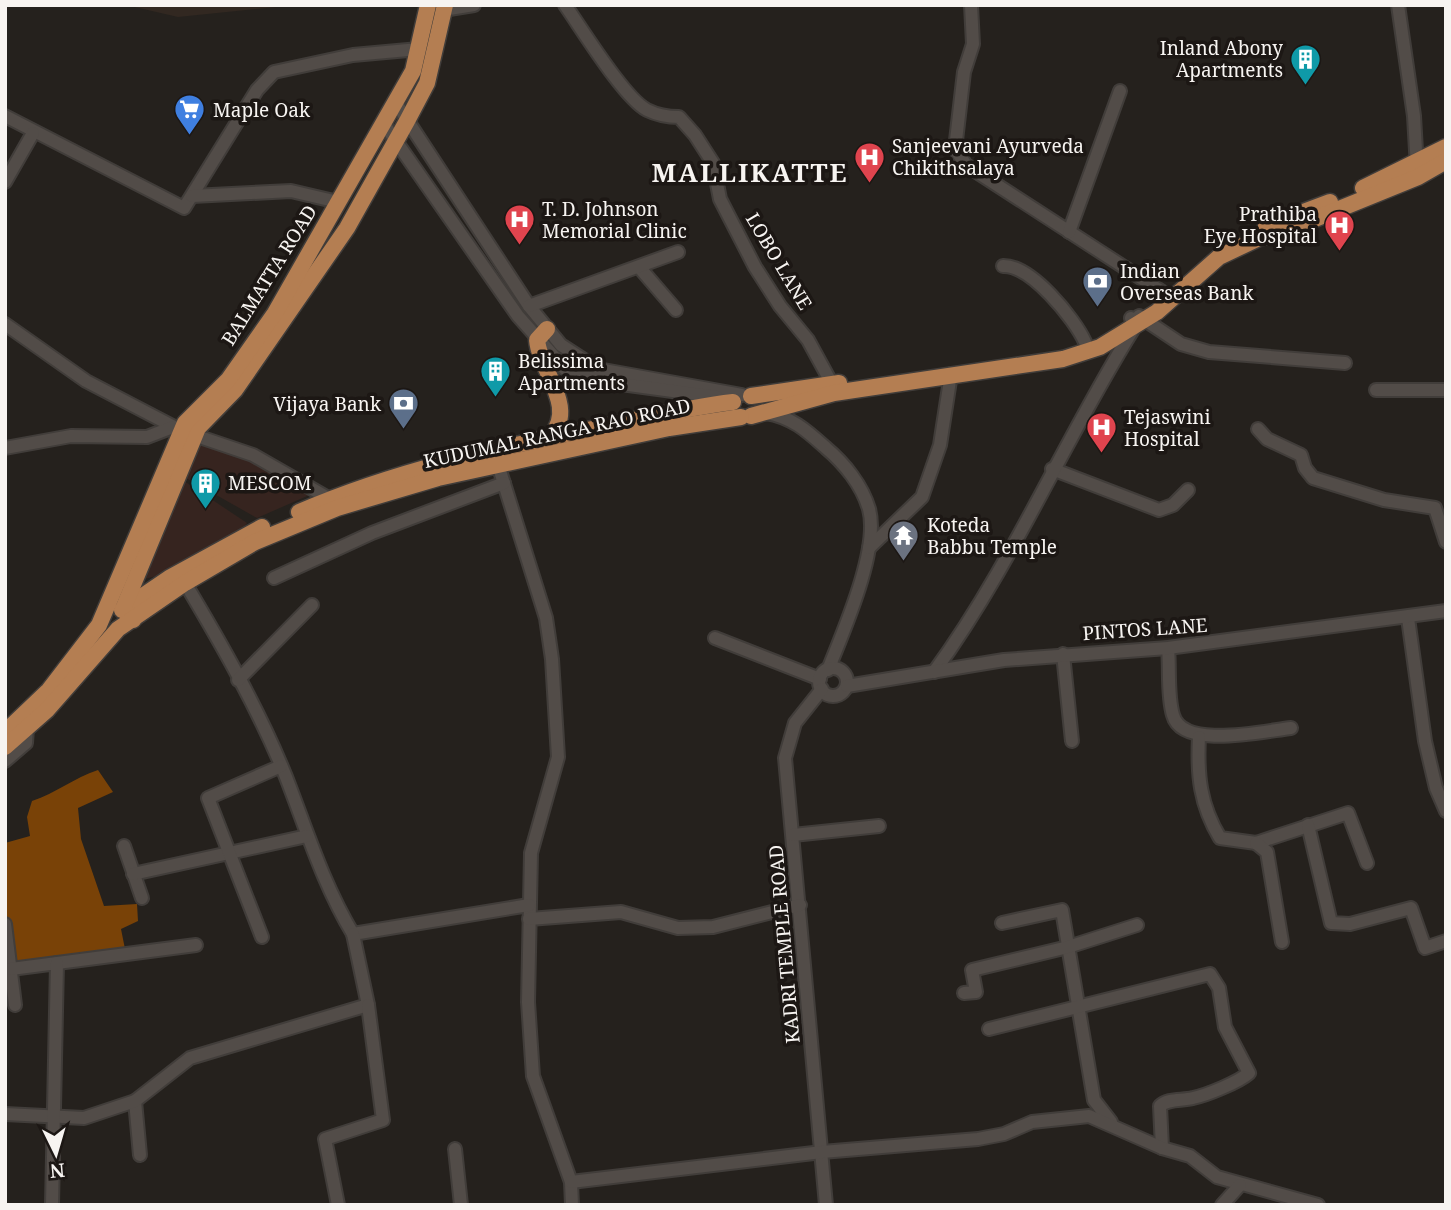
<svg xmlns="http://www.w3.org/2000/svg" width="1451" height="1210" viewBox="0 0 1451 1210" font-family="'Noto Serif',serif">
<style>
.commercial{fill:#36241f}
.built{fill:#322821}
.forest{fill:#794207}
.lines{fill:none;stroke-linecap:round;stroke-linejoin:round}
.minor-casing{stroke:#413d3a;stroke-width:16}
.major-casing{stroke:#413d3a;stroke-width:19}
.minor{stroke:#524c48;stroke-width:12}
.major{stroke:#b47e52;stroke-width:16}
.labels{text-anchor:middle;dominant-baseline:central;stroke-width:7;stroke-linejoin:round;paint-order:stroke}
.poi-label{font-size:19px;fill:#f7f4f1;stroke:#1c1714;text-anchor:start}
.street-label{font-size:19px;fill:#f7f4f1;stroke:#1c1714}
.district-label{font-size:26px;font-weight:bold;letter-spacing:2px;fill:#f7f4f1;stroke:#1c1714}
</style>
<rect width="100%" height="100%" fill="#25211d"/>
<g class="commercial">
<path d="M203 429 314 493 257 518 186 478Z"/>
<path d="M181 479 247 523 243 528 166 574 144 579 142 573Z"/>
</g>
<path class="built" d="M126 5H296L178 17Z"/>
<path class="forest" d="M98 770 113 792 78 808 81 839 104 906 137 904 138 921 121 929 125 949 15 963 5 917V843L30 836 27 817 32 801C56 793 74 778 98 770Z"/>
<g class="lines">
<defs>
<g id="minor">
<path d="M565 5C582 29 624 98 647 110 657 115 667 117 679 117L695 135 713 163 720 199 755 267 780 306 808 340 832 384"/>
<path d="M971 5 973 44 964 72 955 149 966 165 1164 293"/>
<path d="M1398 5 1414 116 1417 168"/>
<path d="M443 10 474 5"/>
<path d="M396 103 529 306 561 345 598 369 742 395"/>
<path d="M5 116 184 208 257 90 274 72 353 55 419 49"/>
<path d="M384 124 518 316 565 369 599 381 717 397"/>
<path d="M5 182 33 133"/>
<path d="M192 196 291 191 338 202"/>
<path d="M1069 232 1120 91"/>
<path d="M1003 266C1031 265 1074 318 1085 342"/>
<path d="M639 267 676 310"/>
<path d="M529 306 678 252"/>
<path d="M1139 316 1181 344 1209 352 1345 363"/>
<path d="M5 324 86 381 182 431 253 455 328 498"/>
<path d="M1376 390H1446"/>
<path d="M766 413C792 417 807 431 826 448 844 463 862 485 869 509 880 549 843 632 828 670"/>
<path d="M1258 429 1267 439 1301 455 1305 468 1313 478 1384 500 1435 508 1446 542"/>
<path d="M5 448 71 436 147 437 173 427"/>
<path d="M496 458 546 618 552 659 558 757 531 853 528 1002 533 1076 571 1182 572 1205"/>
<path d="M1052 469 1159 510 1173 505 1188 490"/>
<path d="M869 548 922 497 940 445 951 374"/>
<path d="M274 578 372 533 504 483"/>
<path d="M185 583C222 645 259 710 286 777 307 831 323 884 353 934L529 905"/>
<path d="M1408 618 1425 741 1436 788 1446 811"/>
<path d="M715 638 820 679"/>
<path d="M1168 648C1170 669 1167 695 1173 715 1182 750 1264 731 1291 728"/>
<path d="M1063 654 1072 741"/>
<circle cx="833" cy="682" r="14"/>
<path d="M934 672C1012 565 1064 440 1134 328L1131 318"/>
<path d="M238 680 312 605"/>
<path d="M847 686 1004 660 1168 648 1446 611"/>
<path d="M822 689 795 723 785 758 826 1205"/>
<path d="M1199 737C1197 775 1200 805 1220 838L1256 843 1348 813 1367 863"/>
<path d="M5 761 26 743 27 728"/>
<path d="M1308 825 1331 923 1350 924 1411 908 1425 948 1446 941"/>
<path d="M793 835 879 826"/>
<path d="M1256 843 1267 852 1282 942"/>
<path d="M124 846 142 898"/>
<path d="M133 874 307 836"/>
<path d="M529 919 621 912 678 928 713 927 800 905"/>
<path d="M1002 923 1062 910 1094 1100 1111 1122"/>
<path d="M5 924 15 1005"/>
<path d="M262 937 208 798 281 766"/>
<path d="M11 969 196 945"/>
<path d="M964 993 976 992 972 970 1068 947 1137 925"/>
<path d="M989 1029 1210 974 1219 988 1225 1027 1249 1073C1239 1082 1207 1095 1193 1098 1182 1101 1168 1098 1160 1106L1162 1148"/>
<path d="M135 1101 140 1155"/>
<path d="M5 1114 84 1118 135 1101 190 1058 368 1005 353 934"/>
<path d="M455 1149 461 1205"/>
<path d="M571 1182 822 1152 978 1139 1004 1134 1032 1122 1089 1116 1162 1148 1190 1156 1217 1177 1318 1205"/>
<path d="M52 1205 57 963"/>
<path d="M338 1205 325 1139 383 1120 368 1005"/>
<path d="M1222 1205 1240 1185"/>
</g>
<g id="major">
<path d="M1363 188 1446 147"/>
<path d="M1266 226 1330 202"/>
<path d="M547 329 537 340C540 372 578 407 550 437"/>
<path d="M751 396 839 383"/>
<path d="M751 416 834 393 1063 359 1100 347 1157 312 1219 257 1259 238 1295 227 1418 177 1446 161"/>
<path d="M299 512C394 471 500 447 602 427 646 418 689 407 733 402"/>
<path d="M122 610 169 578 262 527"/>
<path d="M133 620 123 609 198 428 235 390 347 228 407 121 427 83 445 5"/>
<path d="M5 732 49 690 99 625 185 423 228 380 275 313 413 71 428 5"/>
<path d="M5 747 47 710 118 629 185 583 255 542 337 508 438 478 669 428 741 417"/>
</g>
</defs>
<use href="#minor" class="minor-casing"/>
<use href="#major" class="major-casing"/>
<use href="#minor" class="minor"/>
<use href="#major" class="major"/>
</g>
<defs>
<symbol id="building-pin" viewBox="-11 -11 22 30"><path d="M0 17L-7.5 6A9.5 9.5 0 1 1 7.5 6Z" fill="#0f9aa8" stroke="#1c1714"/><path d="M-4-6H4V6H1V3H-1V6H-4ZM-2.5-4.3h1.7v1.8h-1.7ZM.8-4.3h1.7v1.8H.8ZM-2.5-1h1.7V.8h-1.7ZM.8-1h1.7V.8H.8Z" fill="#fff"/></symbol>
<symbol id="supermarket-pin" viewBox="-11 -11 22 30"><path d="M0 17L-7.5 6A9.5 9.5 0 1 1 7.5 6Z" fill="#3f7fe0" stroke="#1c1714"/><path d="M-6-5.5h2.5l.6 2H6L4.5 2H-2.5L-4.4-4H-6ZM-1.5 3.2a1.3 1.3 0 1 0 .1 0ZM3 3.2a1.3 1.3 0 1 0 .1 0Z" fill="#fff"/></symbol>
<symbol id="hospital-pin" viewBox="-11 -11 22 30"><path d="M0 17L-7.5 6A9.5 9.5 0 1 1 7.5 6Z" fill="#e0444e" stroke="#1c1714"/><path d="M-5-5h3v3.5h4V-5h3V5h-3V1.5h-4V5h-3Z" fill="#fff"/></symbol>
<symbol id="bank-pin" viewBox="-11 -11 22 30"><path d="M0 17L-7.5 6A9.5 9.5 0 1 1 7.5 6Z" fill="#5c6f8a" stroke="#1c1714"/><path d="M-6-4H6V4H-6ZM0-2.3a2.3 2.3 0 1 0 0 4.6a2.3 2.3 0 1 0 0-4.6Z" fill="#fff"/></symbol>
<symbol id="temple-pin" viewBox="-11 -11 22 30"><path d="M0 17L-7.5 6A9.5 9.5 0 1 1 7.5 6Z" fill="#6b7280" stroke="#1c1714"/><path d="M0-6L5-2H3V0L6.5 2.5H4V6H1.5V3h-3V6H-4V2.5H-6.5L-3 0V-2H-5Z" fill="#fff"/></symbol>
</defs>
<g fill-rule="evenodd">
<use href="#building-pin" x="1288" y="42" width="35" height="47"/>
<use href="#supermarket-pin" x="172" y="92" width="35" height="47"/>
<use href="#hospital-pin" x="852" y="140" width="35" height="47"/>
<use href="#hospital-pin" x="502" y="202" width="35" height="47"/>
<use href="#hospital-pin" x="1322" y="208" width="35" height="47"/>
<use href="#bank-pin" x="1080" y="264" width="35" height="47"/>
<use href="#building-pin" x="478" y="354" width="35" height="47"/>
<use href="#bank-pin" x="386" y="386" width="35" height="47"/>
<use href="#hospital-pin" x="1084" y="410" width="35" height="47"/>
<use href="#building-pin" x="188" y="466" width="35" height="47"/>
<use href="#temple-pin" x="886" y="518" width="35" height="47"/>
</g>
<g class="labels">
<g class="poi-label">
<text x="1283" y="48" text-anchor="end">Inland Abony<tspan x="1283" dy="22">Apartments</tspan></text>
<text x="213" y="110">Maple Oak</text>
<text x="892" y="146">Sanjeevani Ayurveda<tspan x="892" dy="22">Chikithsalaya</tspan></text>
<text x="542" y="209">T. D. Johnson<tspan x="542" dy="22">Memorial Clinic</tspan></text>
<text x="1317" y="214" text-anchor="end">Prathiba<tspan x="1317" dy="22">Eye Hospital</tspan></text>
<text x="1120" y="271">Indian<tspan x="1120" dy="22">Overseas Bank</tspan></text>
<text x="518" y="361">Belissima<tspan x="518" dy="22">Apartments</tspan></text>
<text x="381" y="404" text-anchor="end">Vijaya Bank</text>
<text x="1124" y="417">Tejaswini<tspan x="1124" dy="22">Hospital</tspan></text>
<text x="228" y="483">MESCOM</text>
<text x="927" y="525">Koteda<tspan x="927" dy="22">Babbu Temple</tspan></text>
</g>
<g class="street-label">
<text transform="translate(779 261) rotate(59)">LOBO LANE</text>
<text transform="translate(269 275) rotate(-58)">BALMATTA ROAD</text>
<text transform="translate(557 433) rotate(-12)">KUDUMAL RANGA RAO ROAD</text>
<text transform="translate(1145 629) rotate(-4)">PINTOS LANE</text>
<text transform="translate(784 944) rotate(-95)">KADRI TEMPLE ROAD</text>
</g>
<g class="district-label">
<text x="750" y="172">MALLIKATTE</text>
</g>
</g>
<rect width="1451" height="1210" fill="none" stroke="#f7f4f1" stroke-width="14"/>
<g transform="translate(56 1154) rotate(175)" stroke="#1c1714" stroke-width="5" paint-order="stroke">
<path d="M0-5L12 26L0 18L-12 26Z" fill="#f7f4f1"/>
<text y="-10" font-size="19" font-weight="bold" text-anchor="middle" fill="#f7f4f1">N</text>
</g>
</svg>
